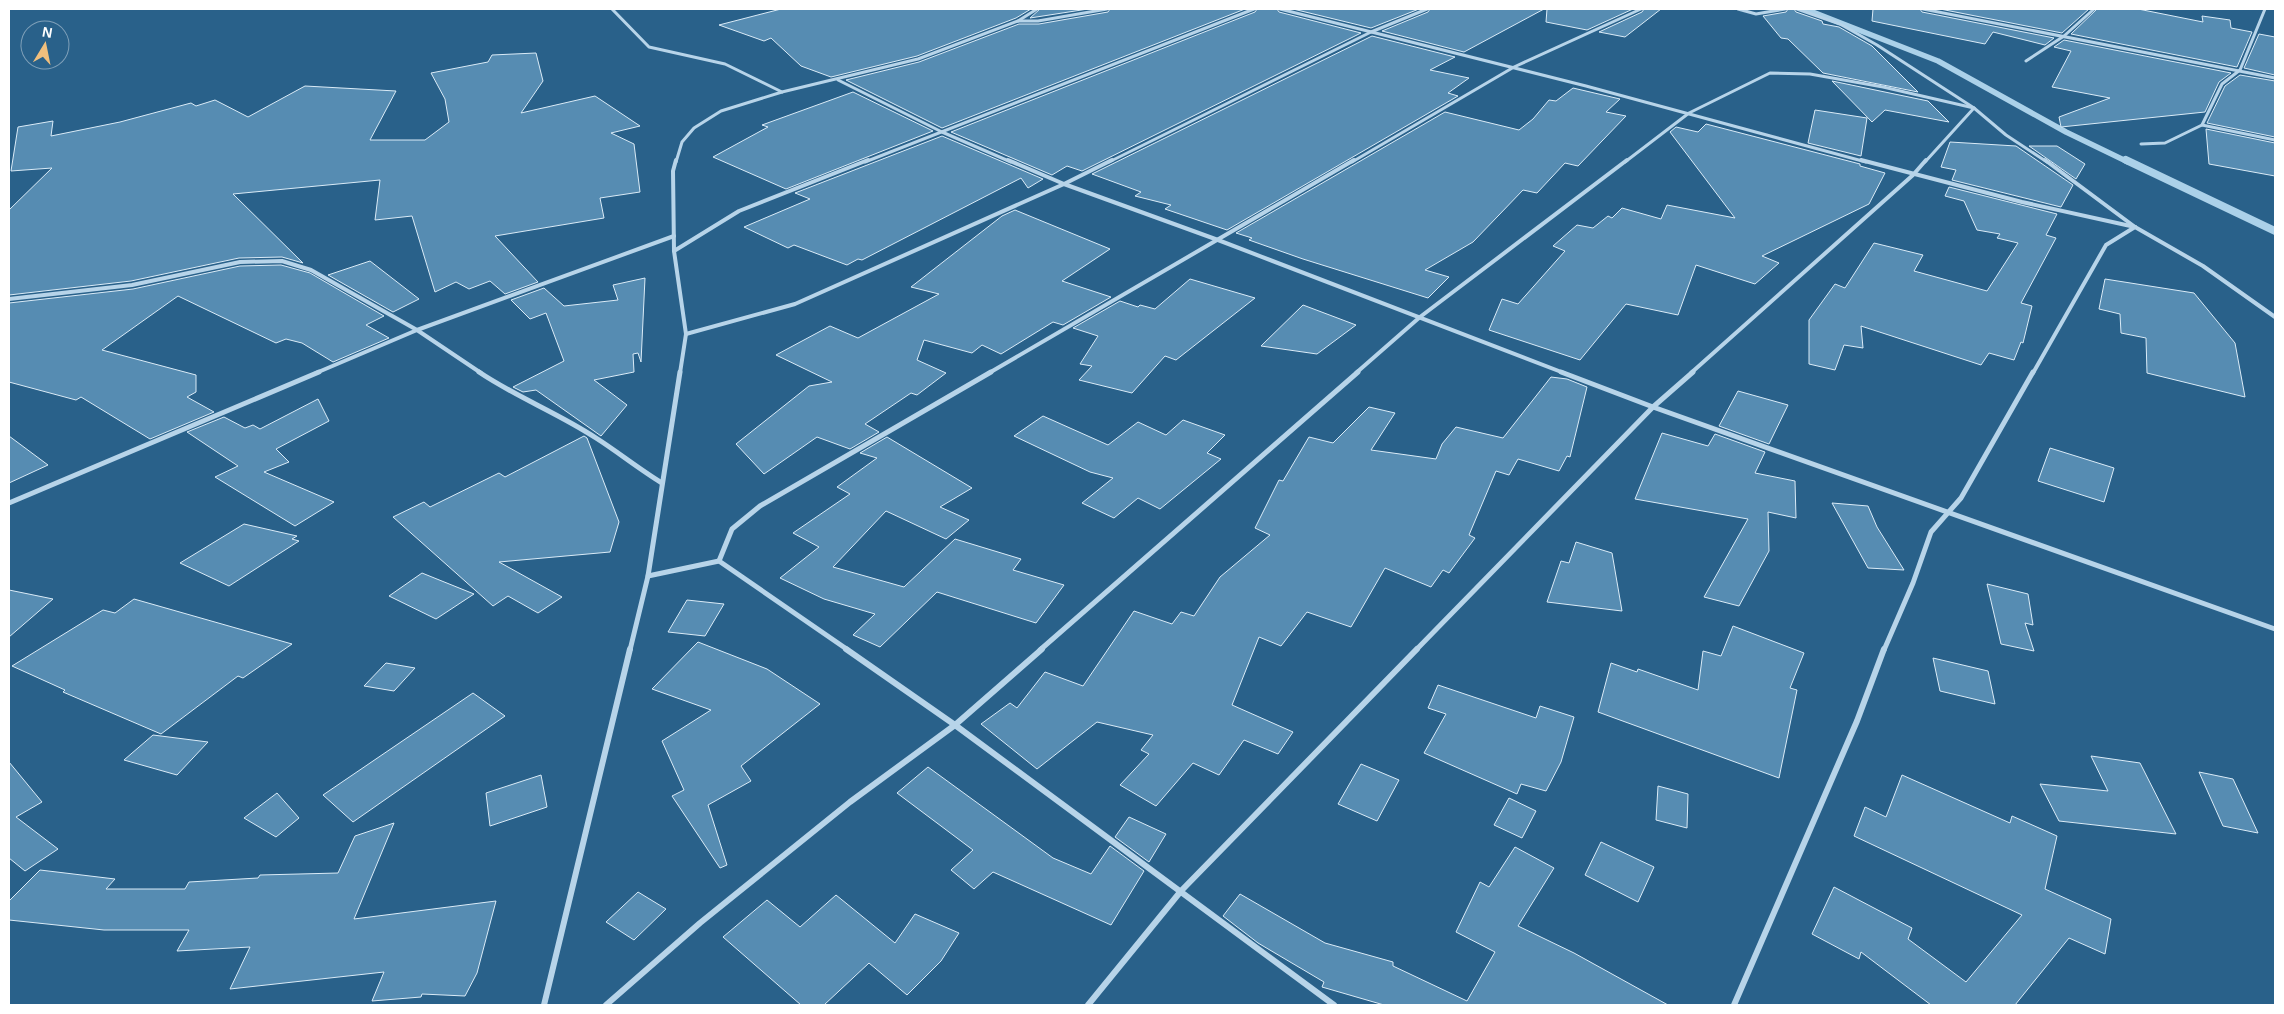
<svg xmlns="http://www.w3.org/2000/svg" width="2284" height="1014" viewBox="0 0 2284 1014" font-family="Arial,sans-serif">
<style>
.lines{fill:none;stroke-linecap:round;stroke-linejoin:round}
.stream-far1{stroke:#abd1e9;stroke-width:5.5}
.stream{stroke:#abd1e9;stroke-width:8}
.building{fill:#568cb2;stroke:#daebf7}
.street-far3{stroke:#b7d4e9;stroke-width:3}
.street-far2{stroke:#b7d4e9;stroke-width:4}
.street-far1{stroke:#b7d4e9;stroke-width:5}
.street{stroke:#b7d4e9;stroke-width:6}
</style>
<rect width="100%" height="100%" fill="#29618a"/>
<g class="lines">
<path class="stream-far1" d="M1805 9 1938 61 2066 132 2128 162"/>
<path class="stream" d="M2126 160 2275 231"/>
</g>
<g class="building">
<path d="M781 9H1031L1016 18 917 56 831 77 801 66 771 38 764 41 719 25Z"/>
<path d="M1040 9H1088L1030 18Z"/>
<path d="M1110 9H1245L942 128 846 80 919 62 1019 24H1039L1108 12Z"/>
<path d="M1257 9H1277L1279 12 1361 33 1082 171 1067 166 1052 175 951 132 1255 12Z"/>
<path d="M1293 9H1419L1371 28Z"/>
<path d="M1430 9H1544L1464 52 1382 31 1428 12Z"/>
<path d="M1547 9H1633L1587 30 1546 22Z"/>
<path d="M1644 9H1661L1625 37 1599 32 1642 12Z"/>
<path d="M1788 9H1794L1796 12 1822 21 1823 24 1839 27 1872 46 1918 92 1823 73 1788 39 1781 38 1763 16 1786 12Z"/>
<path d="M1873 9H1920L1922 12 2054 38 2045 45 1993 32 1985 44 1872 21Z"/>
<path d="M1940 9H2089L2062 33Z"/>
<path d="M2097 9H2138L2203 22 2202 16 2230 20 2231 28 2252 32 2237 67 2071 34Z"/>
<path d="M2259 34 2275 37V75L2244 68Z"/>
<path d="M1372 36 1455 57 1430 70 1469 78 1448 93 1458 96 1227 230 1165 209 1171 205 1135 196 1141 192 1092 174Z"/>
<path d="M2064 40 2231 73 2219 82 2205 112 2061 127 2059 117 2110 98 2052 87 2071 51 2054 47Z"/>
<path d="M536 53 543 81 521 113 595 96 640 126 611 133 634 144 640 192 600 198 604 218 495 236 538 282 505 294 490 281 469 289 456 282 435 292 412 216 375 220 380 180 233 194 303 263 282 257 239 258 131 281 9 295V210L52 168 11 171 18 127 53 121 51 136 120 122 191 103 196 106 215 100 248 117 305 86 396 91 370 140H425L449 122 445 99 431 73 488 62 492 55Z"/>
<path d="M2240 75 2275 81V137L2207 123 2225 86Z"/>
<path d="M1832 81 1928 101 1949 122 1885 110 1872 122Z"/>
<path d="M1573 88 1620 99 1606 112 1626 116 1578 166 1565 163 1537 193 1523 190 1473 242 1425 270 1449 277 1428 298 1303 259 1249 240 1252 238 1236 233 1445 112 1519 130 1533 119 1549 100 1556 101Z"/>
<path d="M853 92 933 131 786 189 713 157 768 127 762 125Z"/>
<path d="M1815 110 1867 118 1861 156 1808 143Z"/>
<path d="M1706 124 1860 164V166L1885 173 1869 204 1762 256 1779 263 1755 284 1696 265 1678 315 1626 304 1580 360 1489 330 1502 299 1518 304 1565 251 1553 246 1577 225 1593 228 1608 216 1612 218 1622 208 1661 219 1667 205 1735 218 1670 132 1676 127 1698 132Z"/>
<path d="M2206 129 2275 143V176L2209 164Z"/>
<path d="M942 136 1043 179 1028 188 1021 178 862 260 858 259 847 265 794 245 788 248 744 227 810 199 795 193Z"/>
<path d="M1950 142 2016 146 2073 185 2061 207 1952 180 1956 170 1941 167Z"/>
<path d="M2029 146H2057L2085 164 2076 179Z"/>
<path d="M1949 187 2057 214 2046 235 2056 238 2021 303 2032 306 2023 343 2021 342 2014 360 1989 353 1981 365 1861 326 1863 348 1844 345 1835 370 1809 364V320L1835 284 1845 288 1874 243 1923 255 1914 271 1987 291 2018 243 1997 238 2000 234 1977 230 1964 201 1945 196Z"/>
<path d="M1015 210 1110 249 1062 281 1111 297 1063 325 1053 322 1001 354 982 345 972 353 924 340 917 360 946 373 917 395 911 393 865 424 879 432 850 449 817 437 764 474 736 444 809 386 832 382 776 355 830 326 858 338 939 294 911 287 1002 216Z"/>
<path d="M370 261 419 299 393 312 328 275Z"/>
<path d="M281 265 310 273 384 316 366 325 389 338 333 362 302 343 286 339 276 343 178 296 102 350 196 375V392L187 397 214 412 150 439 81 397 76 400 9 382V303L133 289 240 266Z"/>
<path d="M645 278 641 362 638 353 633 354 634 372 594 380 627 405 601 436 536 390 523 392 513 387 564 361 546 313 530 319 511 300 544 288 564 306 618 300 613 285Z"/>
<path d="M1190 279 1255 298 1176 360 1165 356 1132 393 1079 380 1092 366 1080 364 1098 336 1073 328 1120 301 1138 307 1140 305 1155 309Z"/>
<path d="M2105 279 2194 293 2235 343 2245 397 2147 373 2146 338 2121 333 2120 314 2099 309Z"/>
<path d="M1303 305 1356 325 1317 354 1261 346Z"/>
<path d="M1551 377 1567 379 1587 387 1570 457 1567 456 1559 471 1518 459 1509 475 1496 471 1469 535 1475 538 1449 573 1443 570 1431 587 1385 568 1351 627 1307 612 1281 646 1259 637 1232 705 1293 732 1278 754 1244 740 1219 775 1193 763 1156 806 1120 785 1149 754 1141 750 1153 735 1097 722 1037 769 981 724 1010 703 1017 708 1045 672 1083 686 1134 611 1172 624 1181 612 1194 616 1220 577 1270 535 1255 528 1279 480 1283 481 1309 437 1333 443 1369 407 1395 413 1371 450 1436 459 1442 444 1456 427 1503 438Z"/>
<path d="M1738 391 1788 405 1769 444 1719 426Z"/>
<path d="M318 399 329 421 276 449 289 462 264 472 334 502 295 526 215 477 238 466 187 432 224 417 245 428 253 425 260 429Z"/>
<path d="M1043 416 1108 445 1138 422 1166 435 1183 420 1225 435 1207 453 1221 459 1160 509 1138 498 1114 518 1082 503 1113 478 1090 472 1014 436Z"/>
<path d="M1662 433 1708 446 1715 434 1765 452 1755 473 1795 481 1796 518 1768 512 1769 551 1739 606 1704 597 1748 519 1635 499Z"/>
<path d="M9 436 48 465 9 483Z"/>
<path d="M584 436 587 438 619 522 610 552 499 562 562 597 538 613 508 596 493 606 393 517 424 502 430 507 499 473 505 477Z"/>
<path d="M887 437 972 488 940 507 969 520 946 539 886 511 833 567 904 587 955 539 1021 559 1013 570 1064 585 1036 623 937 592 880 647 853 635 875 614 824 599 780 578 819 547 793 533 850 494 837 487 877 458 860 453Z"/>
<path d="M2050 448 2114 468 2104 502 2038 481Z"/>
<path d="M1832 503 1868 506 1877 527 1904 570 1868 568Z"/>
<path d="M244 524 297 536 292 539 299 541 229 586 180 563Z"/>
<path d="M1576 542 1612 553 1622 611 1547 602 1561 561 1569 563Z"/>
<path d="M422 573 474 594 436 619 389 596Z"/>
<path d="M1987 584 2028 594 2033 625 2025 623 2034 651 2001 644Z"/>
<path d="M9 590 53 599 9 637Z"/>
<path d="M134 599 292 644 243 678 238 676 161 734 63 692 65 690 12 666 103 610 115 613Z"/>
<path d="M687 600 724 604 705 636 668 632Z"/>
<path d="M1733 626 1804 653 1790 688 1797 690 1779 778 1598 712 1611 663 1637 672 1638 669 1698 690 1703 651 1721 656Z"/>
<path d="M698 642 767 669 820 704 741 766 751 781 708 805 727 865 720 868 672 796 684 790 662 741 711 710 652 689Z"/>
<path d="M1933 658 1988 671 1995 704 1940 691Z"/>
<path d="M386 663 415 668 394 691 364 686Z"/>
<path d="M1438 685 1536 718 1540 706 1574 717 1561 762 1546 791 1521 784 1517 794 1424 753 1446 714 1428 708Z"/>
<path d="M473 693 505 716 353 822 323 795Z"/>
<path d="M153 735 208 742 177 775 124 760Z"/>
<path d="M2091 756 2140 763 2176 834 2059 821 2040 784 2108 791Z"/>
<path d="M9 762 42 802 16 817 58 849 25 871 9 858Z"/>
<path d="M1361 764 1399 780 1377 821 1338 804Z"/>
<path d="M928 767 1053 858 1091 874 1110 846 1144 871 1111 925 993 872 974 889 951 870 973 850 897 793Z"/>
<path d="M2199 772 2233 779 2258 833 2223 826Z"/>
<path d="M541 775 547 807 490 826 486 793Z"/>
<path d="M1902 775 2010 823 2012 816 2057 836 2045 889 2111 919 2105 954 2069 938 2015 1005H1931L1861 952 1859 959 1812 934 1834 887 1912 928 1908 939 1966 982 2022 915 1854 836 1865 807 1886 817Z"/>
<path d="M1658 786 1688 794 1687 828 1656 820Z"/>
<path d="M277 793 299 818 276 837 244 818Z"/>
<path d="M1509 798 1536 811 1522 838 1494 825Z"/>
<path d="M1129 817 1166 834 1149 862 1115 837Z"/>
<path d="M394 823 354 919 496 901 477 973 465 996 422 994 421 997 372 1001 384 972 230 989 250 947 177 951 189 930H104L9 920V901L40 870 115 879 106 889H185L189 882 258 878 260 875 338 873 355 836Z"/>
<path d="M1601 842 1654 867 1638 902 1585 875Z"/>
<path d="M1515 847 1554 868 1518 926 1574 953 1668 1005H1384L1322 987 1324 982 1258 943 1223 916 1240 894 1325 943 1393 962V966L1467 1001 1495 952 1456 932 1480 882 1489 887Z"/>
<path d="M638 892 666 909 634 940 606 922Z"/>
<path d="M836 895 895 943 915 914 959 933 941 961 907 995 869 963 824 1005H801L723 937 767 900 800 927Z"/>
</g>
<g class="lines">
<g class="street-far3">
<path d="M612 9 649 47 725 64 782 92"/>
<path d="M1280 9 1586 86 1866 162"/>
<path d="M1738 9 1756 14 1785 9"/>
<path d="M1797 9 1840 24 1877 45 1974 108 2006 135 2047 162"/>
<path d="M1923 9 2275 78"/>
<path d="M1018 21H1038L1107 9"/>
<path d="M2026 61 2064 36 2094 9"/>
<path d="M838 80 942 132 1011 162"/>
<path d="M2202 125 2275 140"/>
<path d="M2141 144 2165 143 2202 125 2222 84 2240 70 2265 9"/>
<path d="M676 162 682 142 694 128 721 111 782 92 918 59 1018 21 1037 9"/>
<path d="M865 162 1254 9"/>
<path d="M1109 162 1371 32 1427 9"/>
<path d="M1352 162 1514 67 1641 9"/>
<path d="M1625 162 1689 113 1770 73 1810 74 1883 87 1974 108"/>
<path d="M1925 162 1974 108"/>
</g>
<g class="street-far2">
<path d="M676 160 673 171 674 251 686 334 680 373"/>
<path d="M1008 160 1064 184 1218 240 1564 373"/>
<path d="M1861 160 2022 202 2135 227"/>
<path d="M2045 160 2135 227 2203 266 2275 317"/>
<path d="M674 251 739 211 868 160"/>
<path d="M9 299 132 285 240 262 282 261 311 270 417 330 481 373"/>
<path d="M686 334 795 304 1064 184 1112 160"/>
<path d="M316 373 417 330 674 236"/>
<path d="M989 373 1354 160"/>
<path d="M1356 373 1420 317 1627 160"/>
<path d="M1691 373 1913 175 1926 160"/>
<path d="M2033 373 2106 245 2135 227"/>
</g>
<g class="street-far1">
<path d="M479 372C516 397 558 413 596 438 618 452 639 469 662 483"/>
<path d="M1561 372 1653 407 2275 629"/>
<path d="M9 503 319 372"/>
<path d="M719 561 732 529 760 506 991 372"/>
<path d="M648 576 719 561 848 650"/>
<path d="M630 650 648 576 680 372"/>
<path d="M1040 650 1358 372"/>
<path d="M1416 650 1653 407 1693 372"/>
<path d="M1884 650 1913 583 1931 532 1961 498 2033 372"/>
</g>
<g class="street">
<path d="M846 649 955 725 1334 1005"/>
<path d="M544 1005 630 649"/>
<path d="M606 1005 700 923 850 802 955 725 1042 649"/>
<path d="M1088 1005 1181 891 1417 649"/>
<path d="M1734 1005 1857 721 1884 649"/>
</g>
</g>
<rect width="2284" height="1014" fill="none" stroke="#ffffff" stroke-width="20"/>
<g transform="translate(45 45) rotate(10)"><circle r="24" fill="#29618a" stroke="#7fa0b9"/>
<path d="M0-4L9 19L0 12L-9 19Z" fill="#f0bf7d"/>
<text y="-8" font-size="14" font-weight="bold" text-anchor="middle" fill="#ffffff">N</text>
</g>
</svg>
